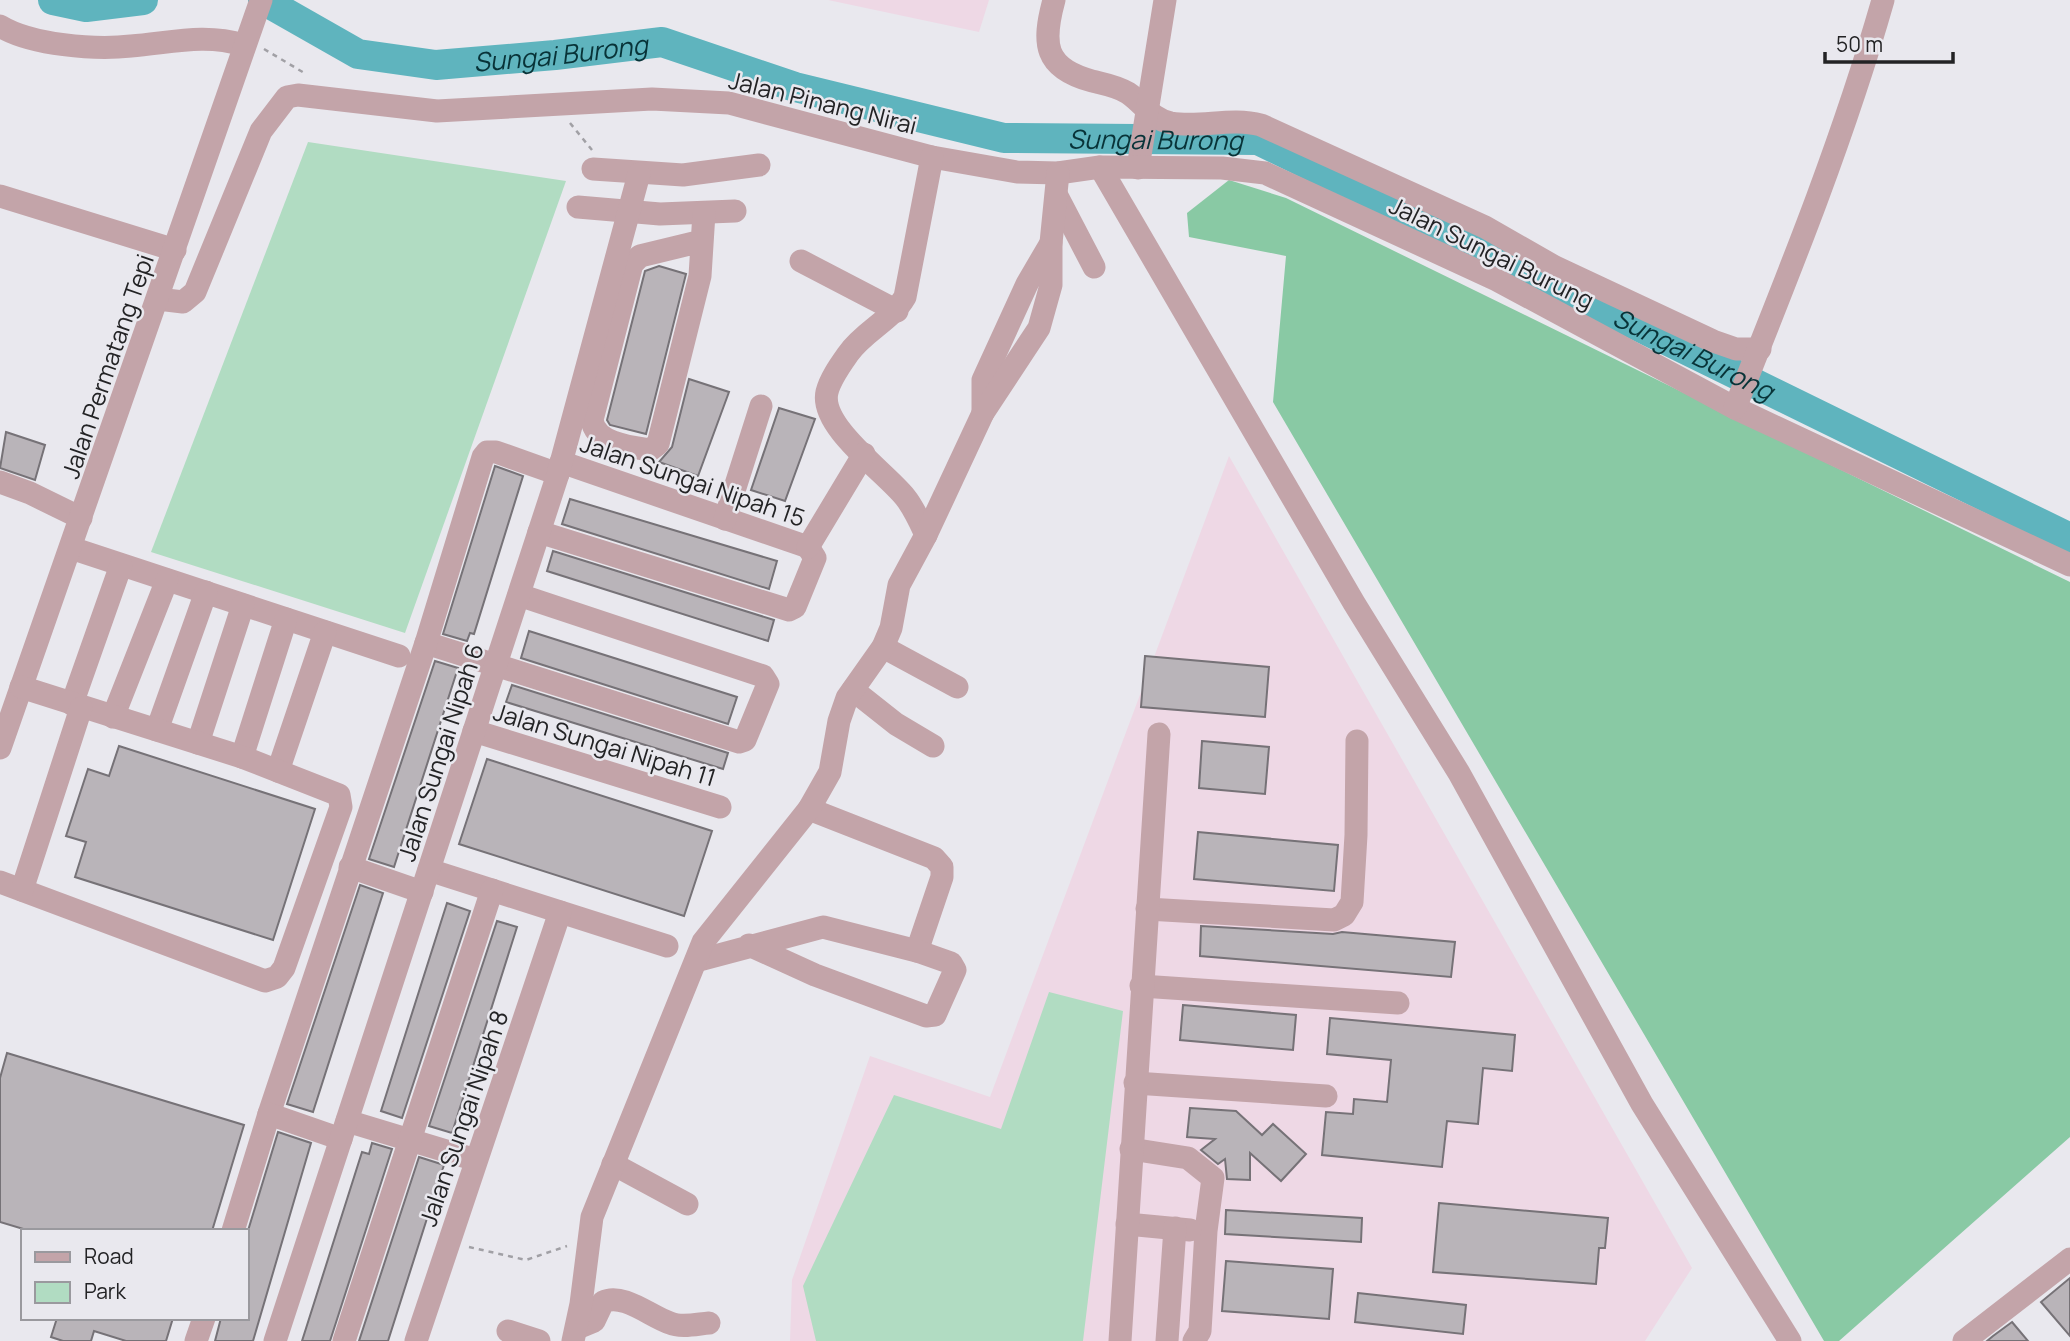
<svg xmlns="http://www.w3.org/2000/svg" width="2070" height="1341" viewBox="0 0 2070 1341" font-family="Manrope,sans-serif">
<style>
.education{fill:#eed8e5}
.green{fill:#b1dcc2}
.forest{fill:#89c9a4}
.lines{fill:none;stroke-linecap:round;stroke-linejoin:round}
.river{stroke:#5fb4be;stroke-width:30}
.building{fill:#b9b4b9;stroke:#767277;stroke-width:2}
.path{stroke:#a1a0a5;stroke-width:2.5;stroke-dasharray:5 5;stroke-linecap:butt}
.minor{stroke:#c3a4a9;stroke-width:23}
.labels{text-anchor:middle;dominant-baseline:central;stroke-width:5;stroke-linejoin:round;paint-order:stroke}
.street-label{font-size:24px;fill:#232325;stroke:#e9e8ee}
.water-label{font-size:26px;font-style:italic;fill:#083338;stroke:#e9e8ee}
</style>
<rect width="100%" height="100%" fill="#e9e8ee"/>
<g class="education">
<path d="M828 0H989L979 32Z"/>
<path d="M1229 456 1692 1268 1645 1341H790L792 1280 870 1056 990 1097Z"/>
</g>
<g class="green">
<path d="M308 142 566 181 405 633 151 552Z"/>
<path d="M1049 992 1123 1011 1083 1341H816L803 1286 894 1095 1001 1129Z"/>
</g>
<path class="forest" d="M1229 180 1286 198 2070 582V1137L1839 1341H1824L1273 402 1286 256 1189 237 1187 213Z"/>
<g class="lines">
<g class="river">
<path d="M53 0 86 7 143 0"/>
<path id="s1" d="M263 0 358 54 436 65 555 55 662 42 795 87 1004 138 1258 140 2070 538"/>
</g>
</g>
<g class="building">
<path d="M659 266 686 274 646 434 610 425 607 420 645 271Z"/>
<path d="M689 379 729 392 698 476 659 462 672 447Z"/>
<path d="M779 408 815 419 785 501 751 490Z"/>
<path d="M6 432 45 445 35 480 0 468Z"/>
<path d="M495 466 523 476 474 634 470 633 467 641 443 634Z"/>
<path d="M570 499 777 561 769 589 562 524Z"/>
<path d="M553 551 774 620 768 641 547 571Z"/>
<path d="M529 631 737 697 728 724 521 658Z"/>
<path d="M1145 656 1269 667 1265 717 1141 707Z"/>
<path d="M435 661 458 668 394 867 369 859Z"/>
<path d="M512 685 728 753 723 769 506 702Z"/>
<path d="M1202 741 1269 747 1265 794 1199 788Z"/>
<path d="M119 746 315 809 273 940 75 877 86 842 66 836 88 769 109 776Z"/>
<path d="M487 759 712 831 684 916 459 844Z"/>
<path d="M1198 832 1338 845 1334 891 1194 879Z"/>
<path d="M360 885 383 893 313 1112 287 1104Z"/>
<path d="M447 903 470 911 402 1118 381 1111Z"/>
<path d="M497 921 517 927 452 1133 429 1126Z"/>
<path d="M1201 926 1333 934 1342 932 1455 942 1451 977 1200 956Z"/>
<path d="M1183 1005 1296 1015 1293 1050 1180 1040Z"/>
<path d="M1330 1018 1515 1035 1512 1071 1483 1068 1478 1124 1447 1121 1442 1167 1322 1155 1326 1112 1353 1114 1354 1099 1387 1102 1391 1060 1327 1054Z"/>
<path d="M7 1053 244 1125 212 1231H30L0 1222V1078Z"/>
<path d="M1190 1108 1236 1111 1262 1135 1273 1124 1306 1154 1281 1181 1250 1153V1180L1227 1179 1225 1159 1218 1164 1201 1150 1215 1139 1187 1137Z"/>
<path d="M278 1132 311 1143 253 1341H215L221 1318H247V1234Z"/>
<path d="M372 1143 392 1149 330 1341H302L362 1152 369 1154Z"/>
<path d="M419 1157 444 1165 388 1341H359Z"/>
<path d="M1439 1203 1608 1218 1605 1248H1599L1596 1284 1433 1272Z"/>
<path d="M1226 1210 1362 1218 1361 1242 1225 1234Z"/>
<path d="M1226 1261 1333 1269 1329 1319 1222 1311Z"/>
<path d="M2070 1278V1336L2041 1302Z"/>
<path d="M1358 1293 1466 1305 1463 1334 1355 1322Z"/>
<path d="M57 1318H173L166 1341H126L94 1331 91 1341H63L51 1337Z"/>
<path d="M2012 1322 2028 1341H1987L1993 1336Z"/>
</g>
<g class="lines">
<g class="path">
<path d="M264 49 306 74"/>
<path d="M570 123 592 150"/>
<path d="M469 1247 526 1260 567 1246"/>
</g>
<g class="minor">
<path d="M1054 0C1042 44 1044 68 1092 81 1104 84 1117 86 1128 93 1143 103 1151 119 1171 123 1201 128 1231 117 1261 125L1485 227 1555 267 1713 341 1736 349H1760"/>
<path d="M0 26C31 45 95 50 131 46 170 43 205 33 243 45"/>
<path d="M1100 167 1354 603 1459 773 1642 1104 1790 1341"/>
<path d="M1138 168 1165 0"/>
<path d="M593 169 683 175 759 165"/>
<path d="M0 196 175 250"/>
<path d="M1057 196 1094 267"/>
<path d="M578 207 660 214 735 211"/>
<path d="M702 241 640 256 632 264 592 420C595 443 629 447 650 450L658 444 700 276 704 213"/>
<path d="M801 261 897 311"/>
<path d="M158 299 183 302 195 292 261 131 287 97 298 95 437 111 652 99 729 103 932 157 1017 172 1058 173 1100 167 1222 168 1265 173 1497 280 1735 408 2070 565"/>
<path d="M1735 408C1789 273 1843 140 1883 0"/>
<path d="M983 413V380L1027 284 1051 243"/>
<path d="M561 462 808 547"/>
<path d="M0 482 30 493 81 518"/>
<path d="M725 519 761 406"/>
<path d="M539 532 789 610 795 607 815 558 808 547"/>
<path d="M926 535C920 522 914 508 905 497 885 472 819 426 827 392 830 379 841 364 848 354 864 331 891 321 905 297L932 157"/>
<path d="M808 547 864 454"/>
<path d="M71 548 399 656"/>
<path d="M426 643 739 742 745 740 768 684 763 676 519 595"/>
<path d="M883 647 957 687"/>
<path d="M853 690 896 724 933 746"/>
<path d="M72 704 121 565"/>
<path d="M113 717 167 580"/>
<path d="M157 730 206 592"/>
<path d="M474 731 720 807"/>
<path d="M198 743 243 605"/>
<path d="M0 748 261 0"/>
<path d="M242 757 286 619"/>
<path d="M278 771 325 632"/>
<path d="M809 809 934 858 942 867V877L917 951"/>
<path d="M350 867 422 892"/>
<path d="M429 870 667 946"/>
<path d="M0 882 265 981 277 977 284 968 341 807 339 795 242 757 21 687"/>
<path d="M22 890 81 708"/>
<path d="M1147 909 1334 920 1344 915 1352 902 1356 835 1357 741"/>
<path d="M696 961 823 927 917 951 951 963 955 970 935 1015 926 1016 815 975 749 945"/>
<path d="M1141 986 1398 1003"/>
<path d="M1135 1083 1326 1096"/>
<path d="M269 1114 426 643 483 457 487 452H496L558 474"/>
<path d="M347 1121 476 1160"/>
<path d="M1131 1149 1188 1158 1213 1178 1206 1231 1200 1331 1194 1341"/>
<path d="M613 1164 687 1204"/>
<path d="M1127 1224 1190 1230"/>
<path d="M233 1231 269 1114 341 1139"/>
<path d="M577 1328 594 1321 603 1302C623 1292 651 1317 670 1323 681 1328 697 1324 709 1323"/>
<path d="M508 1331 539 1341"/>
<path d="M196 1341 204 1318"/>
<path d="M275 1341 558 474 639 174"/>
<path d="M344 1341 492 890"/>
<path d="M416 1341 560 912"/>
<path d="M573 1341 581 1304 592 1217 703 942 809 809 830 772 839 721 847 698 883 647 891 628 899 585 926 535 983 413 1039 328 1051 285V243L1058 173"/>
<path d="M1120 1341 1159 734"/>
<path d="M1167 1341 1175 1228"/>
<path d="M1964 1341 2070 1259"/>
</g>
</g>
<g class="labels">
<g class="street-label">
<text transform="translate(823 102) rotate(14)">Jalan Pinang Nirai</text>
<text transform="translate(1492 252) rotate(26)">Jalan Sungai Burung</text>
<text transform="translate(107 366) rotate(-71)">Jalan Permatang Tepi</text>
<text transform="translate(693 480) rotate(19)">Jalan Sungai Nipah 15</text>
<text transform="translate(605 744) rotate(17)">Jalan Sungai Nipah 11</text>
<text transform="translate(440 752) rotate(-72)">Jalan Sungai Nipah 6</text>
<text transform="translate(463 1118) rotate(-71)">Jalan Sungai Nipah 8</text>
</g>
<g class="water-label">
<text stroke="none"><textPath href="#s1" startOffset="313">Sungai Burong</textPath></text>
<text stroke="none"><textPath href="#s1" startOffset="922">Sungai Burong</textPath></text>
<text stroke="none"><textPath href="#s1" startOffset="1510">Sungai Burong</textPath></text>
</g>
</g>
<rect x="21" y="1229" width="228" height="91" fill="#e9e8ee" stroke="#9a999e" stroke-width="2"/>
<rect x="35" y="1252" width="35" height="10" fill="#c3a4a9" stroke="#9a999e" stroke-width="2"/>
<text x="84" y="1264" font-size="21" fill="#232325">Road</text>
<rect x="35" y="1282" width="35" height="21" fill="#b1dcc2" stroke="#9a999e" stroke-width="2"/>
<text x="84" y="1299" font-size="21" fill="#232325">Park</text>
<path d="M1825 52v10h128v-10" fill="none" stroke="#232325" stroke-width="3.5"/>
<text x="1836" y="52" font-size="21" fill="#232325" stroke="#e9e8ee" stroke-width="5" paint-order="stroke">50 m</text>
</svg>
